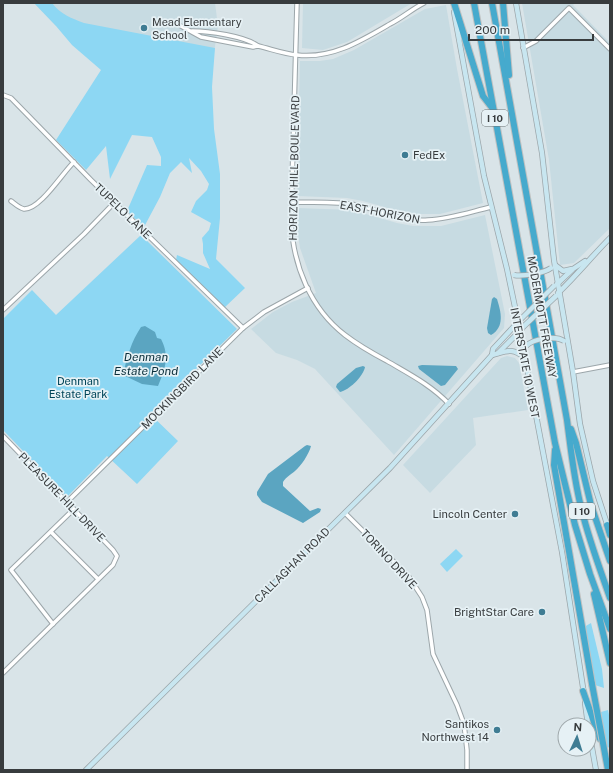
<svg xmlns="http://www.w3.org/2000/svg" width="613" height="773" viewBox="0 0 613 773" font-family="'Public Sans',sans-serif">
<style>
.built{fill:#c7dbe2}
.green{fill:#8dd7f3}
.water{fill:#5ba5c1}
.lines{fill:none;stroke-linecap:round;stroke-linejoin:round}
.minor-casing{stroke:#9ca6aa;stroke-width:5.5}
.secondary-casing{stroke:#9ca6aa;stroke-width:6}
.motorway-casing{stroke:#bfc1c1;stroke-width:8}
.minor{stroke:#fff;stroke-width:3.5}
.secondary{stroke:#c8e6f0;stroke-width:4.5}
.motorway{stroke:#46aacd;stroke-width:6}
.secondary-bridge-casing{stroke:#9ca6aa;stroke-width:6;stroke-linecap:butt}
.motorway-bridge-casing{stroke:#bfc1c1;stroke-width:8;stroke-linecap:butt}
.secondary-bridge{stroke:#c8e6f0;stroke-width:4.5}
.motorway-bridge{stroke:#46aacd;stroke-width:6}
.poi-dot{fill:#3f7c93;stroke:#e6f1f5;stroke-width:1.5}
.labels{text-anchor:middle;dominant-baseline:central;stroke-width:3.5;stroke-linejoin:round;paint-order:stroke}
.shield{fill:#e6f1f5;stroke:#6c7275;stroke-width:1}
.shield-label{font-size:10px;font-weight:bold;fill:#383c3e}
.poi-label{font-size:11px;fill:#383c3e;stroke:#e6f1f5;text-anchor:end}
.street-label{font-size:11px;fill:#383c3e;stroke:#e6f1f5}
.park-label{font-size:11px;fill:#004559;stroke:#e6f1f5}
.water-label{font-size:12px;font-style:italic;fill:#0b2f3b;stroke:#e6f1f5}
</style>
<rect width="100%" height="100%" fill="#d9e4e8"/>
<g class="built">
<path d="M34 3H215L218 26 214 53 56 26Z"/>
<path d="M303 3H412L347 42 323 50 302 48Z"/>
<path d="M522 3H575L573 5 610 43V228L574 263 560 265 549 160Z"/>
<path d="M446 5 457 69 483 203 440 214H419L395 210 363 201 347 198 297 196 300 61H320L333 59 354 50 425 9Z"/>
<path d="M297 208 352 210 397 223 413 226H441L485 215 505 314 504 328 394 455 315 369 297 360 276 353 251 329 273 312 292 302 316 293 300 248 296 220Z"/>
<path d="M507 356 515 358 519 363 528 410 473 418 476 445 430 493 403 465 501 358Z"/>
</g>
<g class="green">
<path d="M34 3H52C60 14 71 18 84 23L215 48 212 87 214 129 220 174V218L216 259 245 288 224 308 176 260 177 255 210 269 203 253V244L202 238 209 230 211 223 191 212 196 201 207 190 209 184 201 171 189 158 192 173 181 162 170 173 160 197 144 227 127 211 147 165 161 166V157L152 137 132 135 110 179 106 146 86 170 56 140 101 70 72 45 56 26Z"/>
<path d="M141 235 237 329 150 414 178 441 137 484 107 456 67 497 3 430V319L32 290 56 315Z"/>
<path d="M456 549 463 556 447 572 440 564Z"/>
<path d="M591 623 602 669 604 688 595 685 584 627Z"/>
<path d="M608 710 610 720V748L605 746 601 712Z"/>
</g>
<g class="water">
<path d="M494 297 497 299C501 312 505 327 491 335L488 333 487 328 492 299Z"/>
<path d="M145 326 155 332 157 338 161 339C170 356 165 370 158 386L142 384 123 375C127 357 131 342 141 327Z"/>
<path d="M422 365 456 366 458 369 445 385 441 386 419 369 418 366Z"/>
<path d="M363 366 365 367C363 377 349 390 340 392L336 387 337 384 356 368Z"/>
<path d="M307 445 311 446C309 454 301 466 295 471 290 475 286 477 283 482V486L310 511 318 508 321 509 320 512 303 523 262 502 257 495V492L268 474 305 446Z"/>
</g>
<g class="lines">
<defs>
<g id="minor">
<path d="M297 3 291 221C293 265 310 308 345 335 358 345 372 353 387 361 409 374 431 385 449 404"/>
<path d="M181 26 201 37 253 47 258 46C271 49 284 54 297 55 332 59 361 41 390 24 402 18 412 9 424 3"/>
<path d="M192 31C208 31 245 36 258 46"/>
<path d="M523 48 536 41 569 8 610 49"/>
<path d="M3 95 11 98 91 180 243 328"/>
<path d="M11 201C15 204 19 208 24 209 40 210 63 172 74 162"/>
<path d="M292 202C313 203 335 201 356 205 381 210 402 222 428 220 450 219 470 212 491 207"/>
<path d="M3 310 84 234 114 203"/>
<path d="M573 372 610 365"/>
<path d="M3 436 113 550 117 556 113 565 3 673"/>
<path d="M67 502 243 328 264 312 308 288"/>
<path d="M345 513 409 577 422 597 427 610 433 654 457 705 464 724 467 750V770"/>
<path d="M51 532 98 579"/>
<path d="M53 624 11 570 74 509"/>
</g>
<g id="secondary">
<path d="M516 3 542 153 554 260 573 372 580 424 593 481 608 527"/>
<path d="M454 12 484 176 507 269 520 331 562 552 584 694"/>
<path d="M555 265 563 271 572 269"/>
<path d="M557 284 573 269 585 261"/>
<path d="M558 293C576 276 592 256 610 238"/>
<path d="M498 353 522 329"/>
<path d="M492 355 493 349 519 321"/>
<path d="M585 703 588 725"/>
<path d="M589 731 596 770"/>
<path d="M86 770 390 468 492 355C507 351 512 347 525 358"/>
</g>
<g id="motorway">
<path d="M454 3 483 96 493 109"/>
<path d="M474 3 555 443 575 525 590 574 610 629"/>
<path d="M492 3 567 420C571 450 574 481 582 511 589 540 600 569 610 598"/>
<path d="M503 3 509 75"/>
<path d="M571 429 576 443 591 505 610 561"/>
<path d="M555 450 554 465 592 684"/>
<path d="M607 525 610 535"/>
<path d="M594 594 610 663"/>
<path d="M583 691 600 739"/>
</g>
</defs>
<use href="#minor" class="minor-casing"/>
<use href="#secondary" class="secondary-casing"/>
<use href="#motorway" class="motorway-casing"/>
<use href="#minor" class="minor"/>
<use href="#secondary" class="secondary"/>
<use href="#motorway" class="motorway"/>
<defs>
<g id="secondary-bridge">
<path d="M514 275C522 277 544 273 551 268"/>
<path d="M521 319 554 286"/>
<path d="M523 327 556 296"/>
<path d="M526 346C533 339 555 335 564 341"/>
</g>
<path id="motorway-bridge" d="M592 684 608 770"/>
</defs>
<use href="#secondary-bridge" class="secondary-bridge-casing"/>
<use href="#motorway-bridge" class="motorway-bridge-casing"/>
<use href="#secondary-bridge" class="secondary-bridge"/>
<use href="#motorway-bridge" class="motorway-bridge"/>
</g>
<g class="poi-dot">
<circle cx="144" cy="28" r="4"/>
<circle cx="405" cy="155" r="4"/>
<circle cx="515" cy="514" r="4"/>
<circle cx="542" cy="612" r="4"/>
<circle cx="497" cy="730" r="4"/>
</g>
<g class="labels">
<g class="shield">
<rect x="482" y="110" width="26" height="16" rx="3"/>
<rect x="569" y="503" width="26" height="16" rx="3"/>
</g>
<g class="shield-label">
<text x="495" y="118">I 10</text>
<text x="582" y="511">I 10</text>
</g>
<g class="poi-label">
<text x="152" y="22" text-anchor="start">Mead Elementary<tspan x="152" dy="13">School</tspan></text>
<text x="413" y="155" text-anchor="start">FedEx</text>
<text x="507" y="514">Lincoln Center</text>
<text x="534" y="612">BrightStar Care</text>
<text x="489" y="724">Santikos<tspan x="489" dy="13">Northwest 14</tspan></text>
</g>
<g class="street-label">
<text transform="translate(294 168) rotate(-89)">HORIZON HILL BOULEVARD</text>
<text transform="translate(123 211) rotate(44)">TUPELO LANE</text>
<text transform="translate(380 212) rotate(11)">EAST HORIZON</text>
<text transform="translate(542 317) rotate(80)">MCDERMOTT FREEWAY</text>
<text transform="translate(525 363) rotate(79)">INTERSTATE 10 WEST</text>
<text transform="translate(182 388) rotate(-45)">MOCKINGBIRD LANE</text>
<text transform="translate(62 497) rotate(46)">PLEASURE HILL DRIVE</text>
<text transform="translate(389 559) rotate(47)">TORINO DRIVE</text>
<text transform="translate(292 565) rotate(-45)">CALLAGHAN ROAD</text>
</g>
<g class="park-label">
<text x="78" y="381">Denman<tspan x="78" dy="13">Estate Park</tspan></text>
</g>
<g class="water-label">
<text x="146" y="357">Denman<tspan x="146" dy="14">Estate Pond</tspan></text>
</g>
</g>
<rect width="613" height="773" fill="none" stroke="#383c3e" stroke-width="8"/>
<g transform="translate(577 737) rotate(4)"><circle r="19" fill="#e6f1f5" stroke="#a0a9ac"/>
<path d="M0-3L7 15L0 10L-7 15Z" fill="#3f7c93"/>
<text y="-6" font-size="11" font-weight="bold" text-anchor="middle" fill="#383c3e">N</text>
</g>
<path d="M469 34v6h124v-6" fill="none" stroke="#383c3e" stroke-width="2"/>
<text x="475" y="34" font-size="12" fill="#383c3e" stroke="#e6f1f5" stroke-width="3" paint-order="stroke">200 m</text>
</svg>
